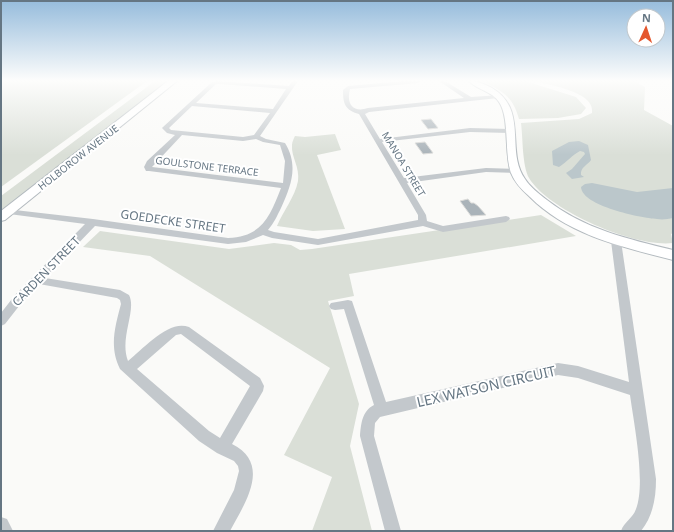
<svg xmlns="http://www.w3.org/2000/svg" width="674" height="532" viewBox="0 0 674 532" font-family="'Noto Sans',sans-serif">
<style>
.green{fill:#dadfd7}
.water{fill:#bbc7cb}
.building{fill:#aab3b9;stroke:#dcdcda}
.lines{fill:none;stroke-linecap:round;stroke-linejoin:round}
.secondary-casing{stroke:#b3babf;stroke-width:2}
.street{fill:#c3c8cc;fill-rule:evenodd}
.secondary{fill:#fff;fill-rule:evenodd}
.labels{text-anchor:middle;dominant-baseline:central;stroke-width:4;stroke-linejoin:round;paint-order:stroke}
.far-street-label{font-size:10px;fill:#657683;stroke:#fff}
.street-label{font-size:12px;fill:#657683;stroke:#fff}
.near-street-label{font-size:14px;fill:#657683;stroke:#fff}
</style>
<rect width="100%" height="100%" fill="#fafaf8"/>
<g class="green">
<path d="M1 81H147L1 187Z"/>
<path d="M155 81H170L1 212V196Z"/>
<path d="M482 81H525L576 97 586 108 581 114 558 118 519 119C512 95 503 92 482 81Z"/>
<path d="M535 81H634L645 87 644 110 673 126V233L671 234 673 243C636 248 549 211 529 178 522 165 523 138 521 123L579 119 592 113C596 92 549 85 535 81Z"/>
<path d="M335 134 341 150 317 155 345 229 313 231 277 226C283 211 295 197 298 181 300 167 291 157 292 145 292 142 294 138 295 136L305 137Z"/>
<path d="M541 215 576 236 349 274 354 296 328 301 359 404 350 446 372 531H312L332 477 284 455 330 368 150 256 83 247 100 231 229 249 274 243 291 245 300 250 312 249Z"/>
</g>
<g class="water">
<path d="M579 141 588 145 591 160C588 165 580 167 581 175L584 177 572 179 566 173 572 169 585 154 584 152 580 151C572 155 567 162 559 167L553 165 552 151 569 142Z"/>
<path d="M592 183 637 192 673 188V218C668 219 663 220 657 219 641 218 582 206 581 187L585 184Z"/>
</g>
<g class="building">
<path d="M431 119 438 128 428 129 421 120Z"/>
<path d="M425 142 433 153 423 154 415 143Z"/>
<path d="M468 199 471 203H474L478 206 486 215 471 216 460 201Z"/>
</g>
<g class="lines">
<defs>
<g id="secondary">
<path d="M168 81H177L5 220 1 221V211Z"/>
<path d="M469 81C478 81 484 84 492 88 529 110 505 151 525 179 530 187 539 194 547 200 584 229 628 239 673 250V260C622 247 568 235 530 197 522 190 515 183 511 173 504 153 510 118 499 102 492 91 477 90 469 81Z"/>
</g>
</defs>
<use href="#secondary" class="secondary-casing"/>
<g class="street">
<path d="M217 81 289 86 292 81H298L260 136 266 139 285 143C299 166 291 186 281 208 277 216 274 223 268 230L274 232 318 239 418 220V215L359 114C345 110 343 104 343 90L348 86 403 81H421L418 83 350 89C346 104 353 113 368 108L464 98 439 81H445L471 97 500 95V97L498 98 369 112 365 114 380 139 470 128 510 129 513 131 510 133 470 132 382 142 404 178 486 168 516 169 520 171 516 173 486 172 407 183 426 215 427 221 443 226 506 216 509 217 510 219 506 222 443 232 423 226 318 245 272 238 263 235 246 242 228 244 95 226 45 278 120 290 129 295C137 310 119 338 128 361 144 348 169 319 189 327L260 378 264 386 263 391 232 444C272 464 245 503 230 531H213L234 490 239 471 238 466 234 461 217 453 199 441 120 369C109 347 115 327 121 304L120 300 117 298 39 284 23 301 5 324 1 326V313L15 295 85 224 9 214 5 211 6 209 93 219 228 238C262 237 270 216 281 188L149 171H146L144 167 147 161 175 135 167 133 162 128 163 127 212 82ZM216 84H220L286 89 273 109 196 103ZM192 106 270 113 254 135 243 137 171 130 169 128ZM182 135 243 141 256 139 263 142 280 145 285 161 283 183 152 167ZM181 334 250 386 220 438 209 431 137 369 176 335Z"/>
<path d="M616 238 621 241 656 479C656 498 653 516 641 531H621C624 522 633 518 636 509 646 483 634 424 630 395L578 378 558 375 380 417 375 423 374 436 401 531H385L360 436C361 424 362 411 374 405L344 309 335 310 331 309 329 306 331 303 348 300 352 301 386 402 558 363 578 366 629 382 611 241Z"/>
<path d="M1 517 7 519 13 531H1Z"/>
</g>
<use href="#secondary" class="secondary"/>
</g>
<linearGradient id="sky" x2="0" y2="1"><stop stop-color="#96bcdc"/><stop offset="0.52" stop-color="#fdfdfc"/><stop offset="1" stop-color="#fdfdfc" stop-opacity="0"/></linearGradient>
<rect width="674" height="155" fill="url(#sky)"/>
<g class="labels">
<g class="far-street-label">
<text transform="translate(78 157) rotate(-38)">HOLBOROW AVENUE</text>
<text transform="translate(404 164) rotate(59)">MANOA STREET</text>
<text transform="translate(207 166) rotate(7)">GOULSTONE TERRACE</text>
</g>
<g class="street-label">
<text transform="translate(173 221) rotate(8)">GOEDECKE STREET</text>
<text transform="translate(46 271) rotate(-46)">CARDEN STREET</text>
</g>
<g class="near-street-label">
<text transform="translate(486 386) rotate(-13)">LEX WATSON CIRCUIT</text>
</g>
</g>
<rect width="674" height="532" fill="none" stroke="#657683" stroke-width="4"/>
<g transform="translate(646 28) rotate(3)"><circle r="19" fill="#ffffff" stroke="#c1c8cd"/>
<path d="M0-3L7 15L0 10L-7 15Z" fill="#e4572e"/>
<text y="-6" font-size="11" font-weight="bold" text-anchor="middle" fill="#657683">N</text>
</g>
</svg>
